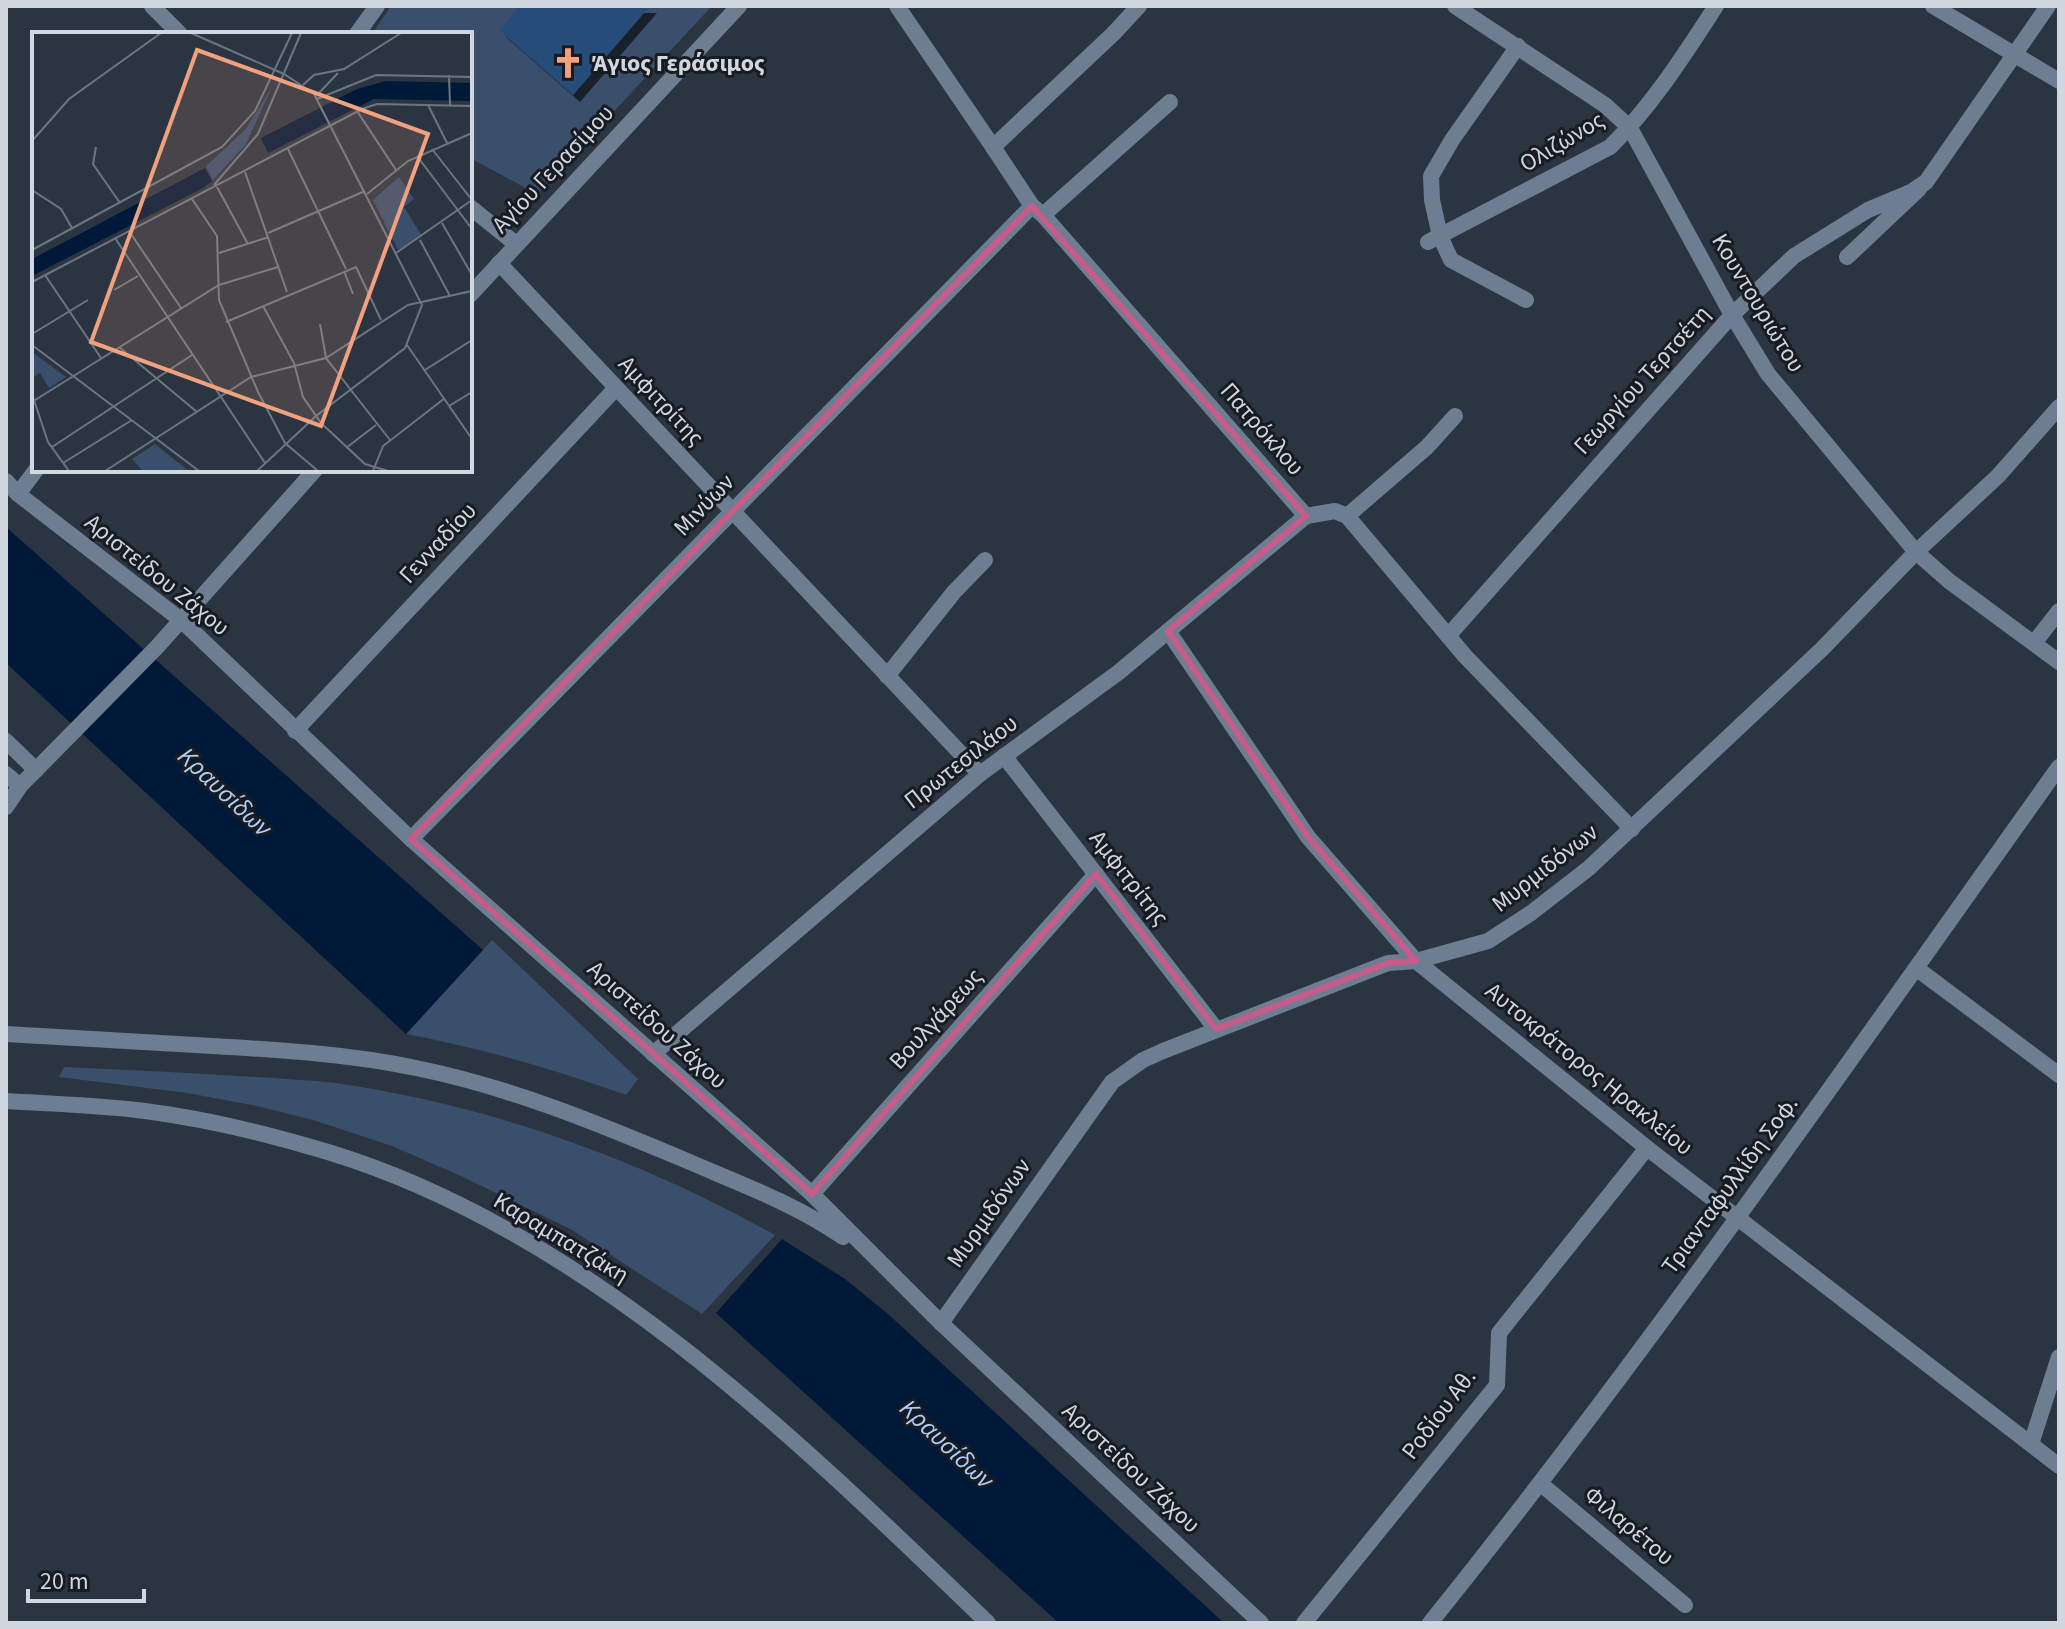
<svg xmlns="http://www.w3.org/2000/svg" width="2065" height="1629" viewBox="0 0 2065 1629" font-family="'Source Sans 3',sans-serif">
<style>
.green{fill:#394f6b}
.water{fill:#001938}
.building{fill:#274d79;filter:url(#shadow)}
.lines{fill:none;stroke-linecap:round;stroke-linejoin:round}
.service{stroke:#6d7e93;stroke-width:16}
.pedestrian{stroke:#6d7e93;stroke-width:16}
.minor{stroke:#6d7e93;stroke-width:16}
.marked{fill:none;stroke:#c75b89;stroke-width:6;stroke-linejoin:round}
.labels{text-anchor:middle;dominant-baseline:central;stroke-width:6;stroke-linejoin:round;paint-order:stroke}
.poi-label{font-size:24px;font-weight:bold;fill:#d1d7df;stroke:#181c22;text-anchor:start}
.street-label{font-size:24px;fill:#d1d7df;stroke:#181c22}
.water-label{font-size:26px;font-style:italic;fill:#adcff9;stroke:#181c22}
.inset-road{fill:none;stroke:#6d7680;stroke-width:2}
.view{fill:#f2a17e;fill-opacity:0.15;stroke:#f2a17e;stroke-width:4}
.inset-edge{fill:none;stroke:#d1d7df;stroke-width:4}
</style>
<defs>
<filter id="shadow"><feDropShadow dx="7" dy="7" stdDeviation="0" flood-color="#0009"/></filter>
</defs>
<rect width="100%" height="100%" fill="#2b3541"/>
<g class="green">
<path d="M391 6H712L537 194 470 158V34H372Z"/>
<path d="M492 940 638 1079 626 1095C553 1069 481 1048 406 1034Z"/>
<path d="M64 1067C128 1070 193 1073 257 1077 284 1079 310 1080 336 1083 492 1106 637 1158 775 1235L702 1314 572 1230 461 1176 392 1146 313 1120 257 1106 187 1093 59 1077Z"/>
</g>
<g class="water">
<path d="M6 527 483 950 406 1034 6 663Z"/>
<path d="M782 1239 845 1279 888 1314 1224 1623H1059L716 1313Z"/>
</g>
<path class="building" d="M520 6H650L573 95 499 30Z"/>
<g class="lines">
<g class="service">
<path d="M897 6 993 147"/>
<path d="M1518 46 1452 140 1431 176 1432 200 1440 236 1451 260 1526 300"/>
<path d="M1847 257 1919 189"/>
<path d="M2034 643 2059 611"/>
</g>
<g class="pedestrian">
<path d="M357 34 377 6"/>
<path d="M295 731 616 388"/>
</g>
<g class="minor">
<path d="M152 6 180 34"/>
<path d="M1139 6 1113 34 993 147 1032 206 1043 215 1306 516 1335 511 1347 516 1465 656 1632 829"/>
<path d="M1455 6 1605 105 1630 128 1732 315 1768 374 1916 552 1949 581 2059 662"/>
<path d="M1933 6 2059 81"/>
<path d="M470 207 516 244"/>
<path d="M1043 215 1170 102"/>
<path d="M1428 242 1610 147C1652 106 1684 55 1716 6"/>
<path d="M499 263 980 774"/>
<path d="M470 295 739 6"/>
<path d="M6 481 18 494 181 620 411 839 812 1194 941 1323 1261 1623"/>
<path d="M18 494 36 470"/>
<path d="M1347 516 1427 447 1455 416"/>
<path d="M1168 631 1308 837 1416 961 1647 1148 2059 1466"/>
<path d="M1448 636 1732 315 1794 256 1868 210 1911 192 1926 182 2048 6"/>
<path d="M887 676 954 592 985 560"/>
<path d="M6 741 36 770"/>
<path d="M1004 756 1216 1029"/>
<path d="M6 774 20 786"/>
<path d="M6 807 20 786 157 647 315 470"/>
<path d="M411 839 1032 206"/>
<path d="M1916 968 2059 1075"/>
<path d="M6 1034C75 1038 143 1042 212 1046 280 1050 349 1054 416 1068 510 1087 597 1123 685 1160 738 1183 796 1204 843 1237"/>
<path d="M653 1054 980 774 1119 672 1306 516"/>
<path d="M6 1101C52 1104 99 1105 145 1111 206 1119 269 1134 328 1152 585 1230 799 1441 988 1623"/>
<path d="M812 1194 1096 874"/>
<path d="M941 1323 1112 1082 1143 1060 1163 1051 1388 963 1416 961 1488 941 1531 913 1589 868 1822 649 1916 552 1998 476 2059 407"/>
<path d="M2031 1444 2059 1357"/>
<path d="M1541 1484 1685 1605"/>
<path d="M1304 1623 1497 1385 1499 1333 1647 1148"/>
<path d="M1430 1623C1652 1347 1853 1055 2059 767"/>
</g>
</g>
<path class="marked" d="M1032 206 1306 516 1168 631 1308 837 1416 961 1388 963 1216 1029 1096 874 812 1194 411 839Z"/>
<defs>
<symbol id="church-bare" viewBox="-9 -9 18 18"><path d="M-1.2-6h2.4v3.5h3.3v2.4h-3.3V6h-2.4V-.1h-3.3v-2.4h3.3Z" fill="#f2a17e" stroke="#181c22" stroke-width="2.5" paint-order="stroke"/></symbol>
</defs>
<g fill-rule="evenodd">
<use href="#church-bare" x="546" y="41" width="44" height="44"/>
</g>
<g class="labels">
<g class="poi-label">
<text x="592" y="63">Άγιος Γεράσιμος</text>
</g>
<g class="street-label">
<text transform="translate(1562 142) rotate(-31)">Ολιζώνος</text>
<text transform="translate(553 169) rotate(-47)">Αγίου Γερασίμου</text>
<text transform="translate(1758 303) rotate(59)">Κουντουριώτου</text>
<text transform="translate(1642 380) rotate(-48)">Γεωργίου Τερτσέτη</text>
<text transform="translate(661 401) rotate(47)">Αμφιτρίτης</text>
<text transform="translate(1262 429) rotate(49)">Πατρόκλου</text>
<text transform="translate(704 505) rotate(-46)">Μινύων</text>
<text transform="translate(438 543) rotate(-47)">Γενναδίου</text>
<text transform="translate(157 575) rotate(39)">Αριστείδου Ζάχου</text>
<text transform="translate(961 762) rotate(-38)">Πρωτεσιλάου</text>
<text transform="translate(1545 868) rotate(-38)">Μυρμιδόνων</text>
<text transform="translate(1129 878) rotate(52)">Αμφιτρίτης</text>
<text transform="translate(936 1019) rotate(-48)">Βουλγάρεως</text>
<text transform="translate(657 1025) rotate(42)">Αριστείδου Ζάχου</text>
<text transform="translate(1589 1069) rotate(39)">Αυτοκράτορος Ηρακλείου</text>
<text transform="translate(1730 1185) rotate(-54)">Τριανταφυλλίδη Σοφ.</text>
<text transform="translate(989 1213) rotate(-55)">Μυρμιδόνων</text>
<text transform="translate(561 1238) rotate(31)">Καραμπατζάκη</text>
<text transform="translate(1439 1414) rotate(-53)">Ροδίου Αθ.</text>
<text transform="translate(1131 1468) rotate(43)">Αριστείδου Ζάχου</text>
<text transform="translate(1629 1526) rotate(40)">Φιλαρέτου</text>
</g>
<g class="water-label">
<text transform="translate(225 792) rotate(43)">Κραυσίδων</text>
<text transform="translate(947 1444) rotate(43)">Κραυσίδων</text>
</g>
</g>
<g transform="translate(32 32)">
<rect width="440" height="440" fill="#2b3541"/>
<path d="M240 55 214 112 181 148 174 134 213 98ZM367 145 382 167 372 175 390 204 366 218 341 168ZM0 320 34 345 17 356 8 341 0 346ZM123 412 157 439H111L100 427Z" fill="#394f6b"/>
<path d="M354 49 440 51V69L342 67 236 121 229 106 325 57ZM173 136 180 149 171 156 0 244V227Z" fill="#001938"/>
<path class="inset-road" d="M159 1 252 42 282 62 390 273 373 316 284 384 225 439M417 43 418 73M271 53 282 43 312 37 369 1M285 63 306 41M285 67 344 43 440 45M396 73 415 111M325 79 364 138M0 109 37 67 129 1M64 115 61 132 88 171M256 117 314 237M400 117 440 168M385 124 440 197M213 140 255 260M182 153 226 102 269 1M185 155 216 212M0 158 29 177 40 196M335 162 376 129 440 101M160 167 185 204 187 268 226 360 253 411 286 439M410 191 440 243M97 199 149 276M236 201 333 159M83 206 233 431M388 208 418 264M0 218 190 115 223 79 260 1M187 221 237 205M364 221 440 168M312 239 321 262M13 243 69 326M0 250 330 77 345 72 440 74M82 258 106 244M231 274 262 331 271 365 289 391 333 432 356 439M194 290 324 235 349 288M288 292 294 326 358 408M0 302 56 268M0 313 167 439M375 313 440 407M87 315 165 380M393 338 440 308M0 362 16 410 37 439M0 370 187 253 246 235M417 374 440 360M20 415 160 323M314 416 344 393M31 431 100 388M73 439 219 345 294 326 376 273 440 259M341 439 351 414 413 366"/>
<path class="view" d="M165 18 396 102 289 394 59 310Z"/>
<rect width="440" height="440" class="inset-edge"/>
</g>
<rect width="2065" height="1629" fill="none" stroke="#d1d7df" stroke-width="16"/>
<path d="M28 1589v12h116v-12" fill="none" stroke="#d1d7df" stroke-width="4"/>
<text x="40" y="1589" font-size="24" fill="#d1d7df" stroke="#181c22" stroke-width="6" paint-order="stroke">20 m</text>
</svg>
